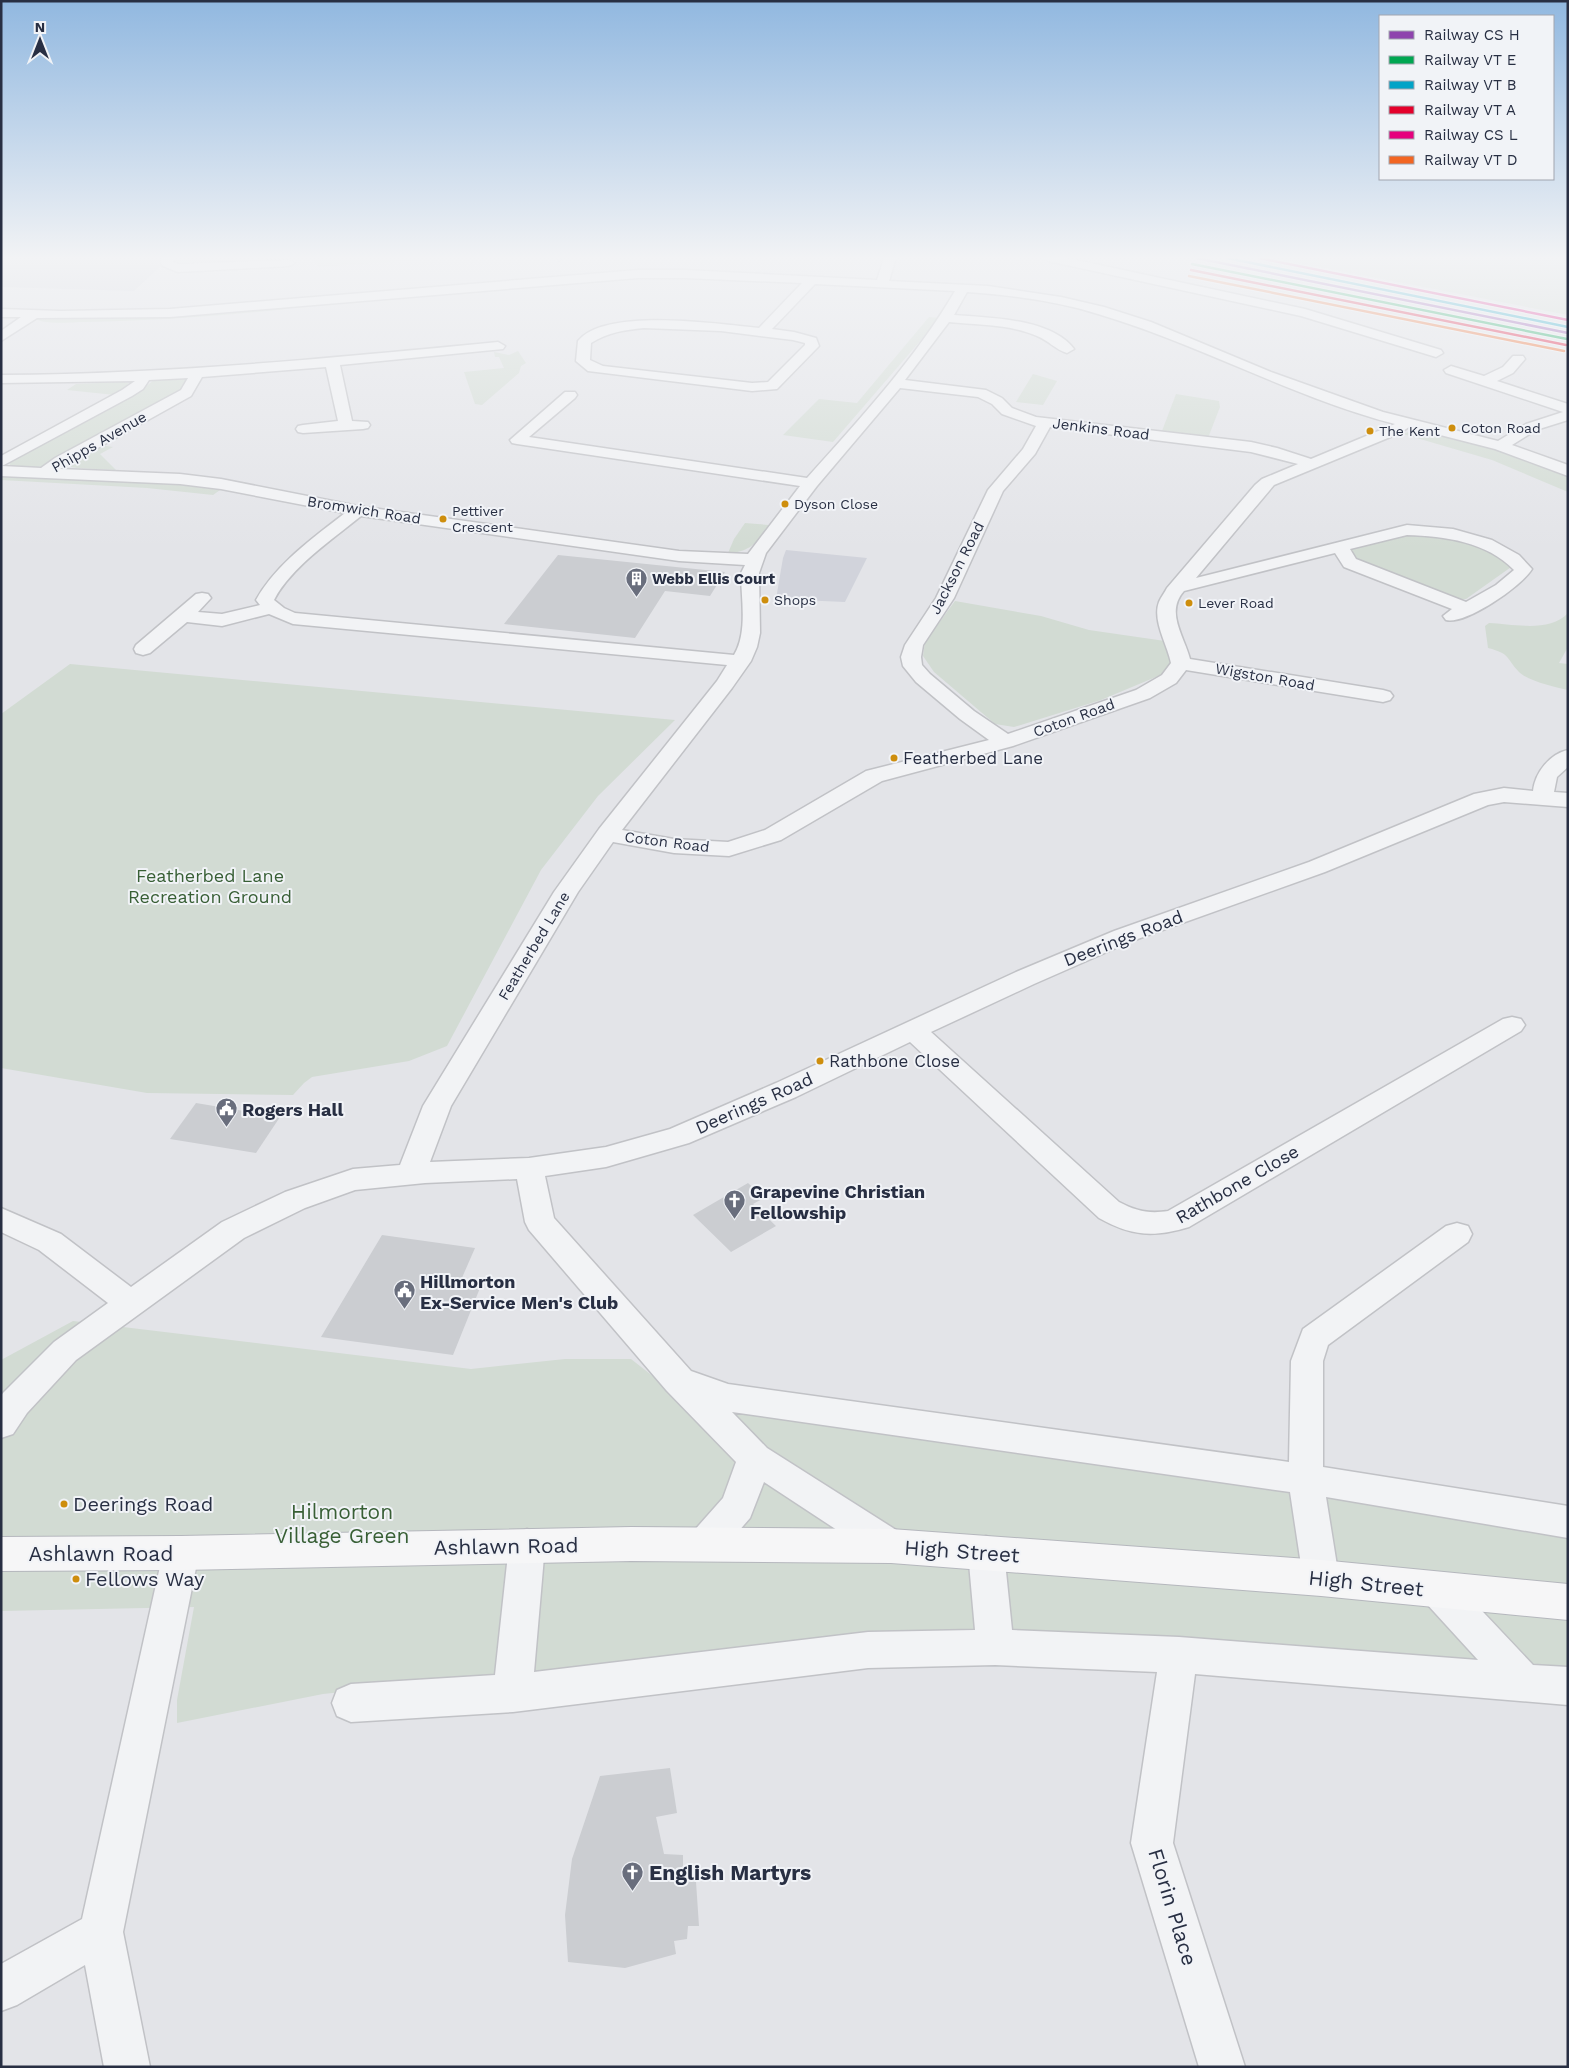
<svg xmlns="http://www.w3.org/2000/svg" width="1569" height="2068" viewBox="0 0 1569 2068" font-family="'Work Sans',sans-serif">
<style>
.built{fill:#d1d3db}
.green{fill:#d2dbd3}
.lines{fill:none;stroke-linecap:round;stroke-linejoin:round}
.stream{stroke:#b0bdd4;stroke-width:4}
.building{fill:#cbcdd1}
.street-casing{stroke:#c1c2c6;stroke-width:3}
.highway-casing{stroke:#b5b7bd;stroke-width:2}
.street{fill:#f2f3f5;fill-rule:evenodd}
.highway{fill:#f6f6f7;fill-rule:evenodd}
.rail-1-casing{stroke:#f1f3f7;stroke-width:4.5}
.rail-2-casing{stroke:#f1f3f7;stroke-width:4.5}
.rail-3-casing{stroke:#f1f3f7;stroke-width:4.5}
.rail-4-casing{stroke:#f1f3f7;stroke-width:4.5}
.rail-5-casing{stroke:#f1f3f7;stroke-width:4.5}
.rail-6-casing{stroke:#f1f3f7;stroke-width:4.5}
.rail-1{stroke:#8e44ad;stroke-width:2.5}
.rail-2{stroke:#00a651;stroke-width:2.5}
.rail-3{stroke:#02a3c7;stroke-width:2.5}
.rail-4{stroke:#e4002b;stroke-width:2.5}
.rail-5{stroke:#e5007d;stroke-width:2.5}
.rail-6{stroke:#f26522;stroke-width:2.5}
.bus-dot{fill:#ce8e0d;stroke:#f1f3f7;stroke-width:2}
.labels{text-anchor:middle;dominant-baseline:central;stroke-width:4;stroke-linejoin:round;paint-order:stroke}
.far-bus-label{font-size:14px;fill:#282f43;stroke:#f1f3f7;text-anchor:start}
.far-street-label{font-size:15px;fill:#282f43;stroke:#f1f3f7}
.far-poi-label{font-size:15px;font-weight:bold;fill:#282f43;stroke:#f1f3f7;text-anchor:start}
.bus-label{font-size:17px;fill:#282f43;stroke:#f1f3f7;text-anchor:start}
.park-label{font-size:18px;fill:#385f35;stroke:#f1f3f7}
.street-label{font-size:18px;fill:#282f43;stroke:#f1f3f7}
.poi-label{font-size:18px;font-weight:bold;fill:#282f43;stroke:#f1f3f7;text-anchor:start}
.near-bus-label{font-size:20px;fill:#282f43;stroke:#f1f3f7;text-anchor:start}
.near-park-label{font-size:21px;fill:#385f35;stroke:#f1f3f7}
.near-street-label{font-size:21px;fill:#282f43;stroke:#f1f3f7}
.near-poi-label{font-size:21px;font-weight:bold;fill:#282f43;stroke:#f1f3f7;text-anchor:start}
</style>
<rect width="100%" height="100%" fill="#e3e4e8"/>
<g class="built">
<path d="M1 259H164L159 261 160 267 134 291 1 287Z"/>
<path d="M786 550 867 558 845 602 776 599 783 558Z"/>
</g>
<g class="green">
<path d="M174 258H281L282 259 281 261 171 265Z"/>
<path d="M312 259H431L318 267Z"/>
<path d="M1278 259H1568V315L1315 266Z"/>
<path d="M297 306 287 309C220 316 152 321 84 322 73 322 45 325 36 319Z"/>
<path d="M929 317 940 318 833 442 783 435 819 399 857 403Z"/>
<path d="M518 351 526 363 521 366 519 373 482 405 475 404 464 372 504 368 499 357H495L494 352 509 355Z"/>
<path d="M1033 374 1057 381 1043 405 1016 402Z"/>
<path d="M187 378 182 392 45 466 28 468 11 466 8 461 140 391 154 380Z"/>
<path d="M122 382 129 383 115 395 67 390 76 384Z"/>
<path d="M1176 394 1219 401 1220 407 1208 438 1162 431Z"/>
<path d="M1417 429C1469 439 1520 455 1568 477V492L1492 460 1403 434Z"/>
<path d="M100 445 113 447 100 454 116 470 77 468 71 467 68 464Z"/>
<path d="M1 475 156 482 220 490 213 495 147 488 1 480Z"/>
<path d="M745 523 769 525C758 542 750 552 728 553L734 539Z"/>
<path d="M1413 531 1432 532 1499 554 1514 565 1466 599H1453L1352 558 1348 548Z"/>
<path d="M955 601 1041 616 1089 630 1165 641 1171 661 1163 674 1101 700 1014 727 995 724 934 672 923 656 925 642Z"/>
<path d="M1568 613V647L1559 663 1568 664V690C1555 687 1528 681 1519 672 1505 657 1511 654 1488 648L1485 626 1489 623C1513 624 1550 633 1568 613Z"/>
<path d="M70 664 675 720 598 796 541 870 447 1046 409 1061 312 1077 304 1083 293 1095 147 1093 1 1068V714Z"/>
<path d="M73 1321 471 1369 565 1359H631L696 1410 736 1412 1282 1488 1568 1532V1671L1214 1645 486 1677 323 1694 177 1723V1700L194 1607 1 1611V1360Z"/>
</g>
<g class="lines">
<path class="stream" d="M559 260 564 258"/>
</g>
<g class="building">
<path d="M558 555 725 572 710 596 665 591 635 638 504 624Z"/>
<path d="M196 1103 280 1117 256 1153 170 1139Z"/>
<path d="M748 1183 764 1198 753 1204 776 1226 731 1252 693 1215Z"/>
<path d="M382 1235 475 1248 461 1280 482 1283 453 1355 321 1337Z"/>
<path d="M670 1768 677 1813 656 1817 664 1854 683 1855V1867H695L699 1926H688L687 1939 674 1941 676 1954 625 1968 568 1962 565 1915 572 1859 600 1776Z"/>
</g>
<g class="lines">
<defs>
<g id="street">
<path d="M163 258H175L173 262 179 264 289 260 295 263 289 266 178 272 163 266 160 262Z"/>
<path d="M884 258H896L889 281 988 286 1061 297 1104 307 1151 322 1271 372 1383 412 1498 441 1526 424 1563 412 1446 373 1444 370 1451 366 1484 376 1503 367 1513 356H1523L1525 359 1513 373 1497 381 1568 404V420L1536 430 1512 445 1568 465V476L1495 449 1409 427 1400 433 1274 485 1196 578 1407 525 1453 529 1492 540 1519 555 1532 569C1521 587 1465 625 1446 620L1443 616 1452 609 1344 567 1335 553 1184 591C1165 612 1184 636 1190 659L1383 690 1390 692 1393 696 1390 700 1383 702 1186 670 1176 683 1150 698 1013 746 882 781 781 840 729 856 674 853 613 842 578 892 451 1106 430 1162 529 1158 606 1147 670 1129 776 1083 1016 972 1114 931 1309 862 1474 794 1504 788 1533 791C1535 772 1550 754 1568 750V767L1557 777 1554 792 1568 793V807L1504 802 1488 805 1325 872 1132 941 1034 984 931 1032 1119 1202C1136 1211 1149 1214 1168 1211L1503 1019 1512 1017 1521 1019 1525 1025 1521 1031 1189 1227C1153 1238 1131 1236 1099 1218L910 1042 796 1097 689 1143 606 1167 545 1176 554 1218 691 1371 728 1384 1289 1462 1291 1361 1303 1329 1446 1226 1457 1223 1468 1226 1472 1234 1468 1242 1328 1345 1323 1361V1467L1568 1506V1538L1326 1497 1339 1578 1334 1590 1321 1595 1308 1590 1303 1578 1290 1492 732 1412 767 1448 904 1535 909 1546 904 1557 891 1562 878 1557 764 1482 750 1518 718 1555 705 1560 692 1555 687 1544 692 1533 723 1498 736 1462 667 1391 529 1230 525 1222 517 1179 425 1183 355 1190 305 1208 244 1238 76 1360 27 1413 13 1434 1 1438V1396L3 1393 54 1342 108 1303 39 1250 1 1232V1208L61 1234 131 1287 222 1222 285 1192 353 1169 400 1165 423 1106 554 892 599 829 717 681 727 665 293 624 269 614 222 626 187 622 150 653 143 655 136 653 134 649 136 645 196 594 202 593 208 594 211 598 198 612 222 614 260 605 256 600C276 564 313 538 345 513L221 489 180 484 1 476V456L122 390 135 381 1 383V375C168 374 333 358 498 342L505 346 503 349 340 365 352 421 368 422 370 425 368 428 363 429 303 433 298 432 296 429 298 426 303 425 338 421 326 367 202 377 191 396 60 469 180 474 221 479 358 506 679 551 748 554 800 486 517 444 512 443 510 440 565 392H575L577 395 575 398 529 437 807 478C859 420 916 358 955 291L815 284 772 329 794 332 816 338 819 346 777 389 752 391 588 371 576 361 578 341C605 307 719 324 759 328L802 283 685 278H638L170 317 37 318 1 341V331L21 317H1V309L61 311 170 309 638 270H685L877 280ZM967 292C1010 295 1057 301 1098 314 1199 344 1292 397 1395 424L1311 459 1277 448 1251 442 1036 417 1012 408 1002 398 986 390 905 380 949 322C978 325 1010 324 1037 336 1048 340 1056 350 1067 353L1074 349C1051 318 989 318 954 315ZM644 328 721 331 793 340 805 343V345L768 382 752 383 603 366 590 360 591 343C609 332 624 330 644 328ZM188 378 181 390 55 458 41 468 2 466 132 396 143 389 149 380ZM900 388 978 397 992 404 1002 414 1036 426 1023 449 988 490 936 598 905 645 901 657 903 666 916 682 960 719 989 740 866 771 765 830 728 842 674 839 622 830 732 688 751 661 757 647 760 633 759 573 766 553 817 486ZM1050 427 1251 452 1298 464 1262 479 1255 485 1167 588C1165 592 1161 597 1159 602 1152 620 1167 644 1171 663L1162 675 1136 690 1008 734 974 711 930 674 922 665 921 657 923 645 954 598 1003 491 1035 454ZM361 516 679 561 745 565 741 573C741 598 748 632 734 655L295 613 284 608 274 600C291 567 333 539 361 516ZM1407 535C1445 536 1487 542 1514 570L1496 585 1466 602 1356 559 1350 549Z"/>
<path d="M1043 258H1067L1305 309 1441 350 1443 353 1436 357 1301 316 1048 261Z"/>
<path d="M527 1529 540 1534 545 1545 534 1672 868 1632 975 1630 968 1552 973 1540 986 1536 999 1540 1004 1552 1012 1630 1179 1637 1478 1660 1425 1602 1420 1590 1425 1578 1438 1573 1451 1578 1533 1665 1568 1667V1705L1195 1674 1173 1843 1245 2067H1199L1131 1843 1157 1672 995 1665 868 1668 513 1712 351 1722 337 1716 332 1703 337 1690 351 1684 495 1675 509 1545 514 1534Z"/>
<path d="M181 1537 194 1541 199 1553 123 1932 150 2067H104L85 1965 17 2005 1 2011V1964L82 1919 163 1553 168 1541Z"/>
</g>
<path id="highway" d="M631 1527 891 1529 1321 1560 1568 1584V1620L1321 1596 891 1563 631 1561 181 1570 1 1571V1537L181 1536Z"/>
</defs>
<use href="#street" class="street-casing"/>
<use href="#highway" class="highway-casing"/>
<use href="#street" class="street"/>
<use href="#highway" class="highway"/>
<defs>
<path id="rail-1" d="M1196 258 1568 333"/>
<path id="rail-2" d="M1192 264 1567 339"/>
<path id="rail-3" d="M1227 258 1568 327"/>
<path id="rail-4" d="M1191 270 1566 345"/>
<path id="rail-5" d="M1259 258 1568 320"/>
<path id="rail-6" d="M1189 276 1564 351"/>
</defs>
<use href="#rail-1" class="rail-1-casing"/>
<use href="#rail-2" class="rail-2-casing"/>
<use href="#rail-3" class="rail-3-casing"/>
<use href="#rail-4" class="rail-4-casing"/>
<use href="#rail-5" class="rail-5-casing"/>
<use href="#rail-6" class="rail-6-casing"/>
<use href="#rail-1" class="rail-1"/>
<use href="#rail-2" class="rail-2"/>
<use href="#rail-3" class="rail-3"/>
<use href="#rail-4" class="rail-4"/>
<use href="#rail-5" class="rail-5"/>
<use href="#rail-6" class="rail-6"/>
</g>
<linearGradient id="sky" x2="0" y2="1"><stop stop-color="#91b8e0"/><stop offset="0.47" stop-color="#f2f3f5"/><stop offset="1" stop-color="#f2f3f5" stop-opacity="0"/></linearGradient>
<rect width="1569" height="548" fill="url(#sky)"/>
<defs>
<symbol id="building-pin" viewBox="-11 -11 22 30"><path d="M0 17L-7.5 6A9.5 9.5 0 1 1 7.5 6Z" fill="#696e7d" stroke="#f1f3f7"/><path d="M-4-6H4V6H1V3H-1V6H-4ZM-2.5-4.3h1.7v1.8h-1.7ZM.8-4.3h1.7v1.8H.8ZM-2.5-1h1.7V.8h-1.7ZM.8-1h1.7V.8H.8Z" fill="#fff"/></symbol>
<symbol id="civic-pin" viewBox="-11 -11 22 30"><path d="M0 17L-7.5 6A9.5 9.5 0 1 1 7.5 6Z" fill="#696e7d" stroke="#f1f3f7"/><path d="M-.6-6.5H3V-4.5H.6V-3L4-1V1h2V6H-6V1h2V-1L-.6-3ZM-1.2 2.5V6h2.4V2.5Z" fill="#fff"/></symbol>
<symbol id="church-pin" viewBox="-11 -11 22 30"><path d="M0 17L-7.5 6A9.5 9.5 0 1 1 7.5 6Z" fill="#696e7d" stroke="#f1f3f7"/><path d="M-1.2-6h2.4v3.5h3.3v2.4h-3.3V6h-2.4V-.1h-3.3v-2.4h3.3Z" fill="#fff"/></symbol>
</defs>
<g fill-rule="evenodd">
<use href="#building-pin" x="624" y="566" width="25" height="34"/>
<use href="#civic-pin" x="214" y="1096" width="25" height="34"/>
<use href="#church-pin" x="722" y="1188" width="25" height="34"/>
<use href="#civic-pin" x="392" y="1278" width="25" height="34"/>
<use href="#church-pin" x="620" y="1860" width="25" height="34"/>
</g>
<g class="bus-dot">
<circle cx="1452" cy="428" r="4.5"/>
<circle cx="1370" cy="431" r="4.5"/>
<circle cx="785" cy="504" r="4.5"/>
<circle cx="443" cy="519" r="4.5"/>
<circle cx="765" cy="600" r="4.5"/>
<circle cx="1189" cy="603" r="4.5"/>
<circle cx="894" cy="758" r="4.5"/>
<circle cx="820" cy="1061" r="4.5"/>
<circle cx="64" cy="1504" r="4.5"/>
<circle cx="76" cy="1579" r="4.5"/>
</g>
<g class="labels">
<g class="far-bus-label">
<text x="1461" y="428">Coton Road</text>
<text x="1379" y="431">The Kent</text>
<text x="794" y="504">Dyson Close</text>
<text x="452" y="511">Pettiver<tspan x="452" dy="16">Crescent</tspan></text>
<text x="774" y="600">Shops</text>
<text x="1198" y="603">Lever Road</text>
</g>
<g class="far-street-label">
<text transform="translate(1101 429) rotate(7)">Jenkins Road</text>
<text transform="translate(99 442) rotate(-30)">Phipps Avenue</text>
<text transform="translate(364 510) rotate(9)">Bromwich Road</text>
<text transform="translate(957 568) rotate(-63)">Jackson Road</text>
<text transform="translate(1265 677) rotate(10)">Wigston Road</text>
<text transform="translate(1074 718) rotate(-20)">Coton Road</text>
<text transform="translate(667 842) rotate(7)">Coton Road</text>
<text transform="translate(534 946) rotate(-59)">Featherbed Lane</text>
</g>
<g class="far-poi-label">
<text x="652" y="579">Webb Ellis Court</text>
</g>
<g class="bus-label">
<text x="903" y="758">Featherbed Lane</text>
<text x="829" y="1061">Rathbone Close</text>
</g>
<g class="park-label">
<text x="210" y="875">Featherbed Lane<tspan x="210" dy="21">Recreation Ground</tspan></text>
</g>
<g class="street-label">
<text transform="translate(1123 938) rotate(-21)">Deerings Road</text>
<text transform="translate(754 1103) rotate(-24)">Deerings Road</text>
<text transform="translate(1237 1184) rotate(-30)">Rathbone Close</text>
</g>
<g class="poi-label">
<text x="242" y="1109">Rogers Hall</text>
<text x="750" y="1191">Grapevine Christian<tspan x="750" dy="21">Fellowship</tspan></text>
<text x="420" y="1281">Hillmorton<tspan x="420" dy="21">Ex-Service Men's Club</tspan></text>
</g>
<g class="near-bus-label">
<text x="73" y="1504">Deerings Road</text>
<text x="85" y="1579">Fellows Way</text>
</g>
<g class="near-park-label">
<text x="342" y="1511">Hilmorton<tspan x="342" dy="24">Village Green</tspan></text>
</g>
<g class="near-street-label">
<text transform="translate(506 1546) rotate(-1)">Ashlawn Road</text>
<text transform="translate(962 1551) rotate(4)">High Street</text>
<text x="101" y="1553">Ashlawn Road</text>
<text transform="translate(1366 1583) rotate(6)">High Street</text>
<text transform="translate(1173 1907) rotate(73)">Florin Place</text>
</g>
<g class="near-poi-label">
<text x="649" y="1872">English Martyrs</text>
</g>
</g>
<rect width="1569" height="2068" fill="none" stroke="#282f43" stroke-width="5"/>
<rect x="1379" y="15" width="175" height="165" fill="#f1f3f7" stroke="#a1a5af"/>
<rect x="1389" y="31" width="25" height="8" fill="#8e44ad" stroke="#a1a5af"/>
<text x="1424" y="40" font-size="15" fill="#282f43">Railway CS H</text>
<rect x="1389" y="56" width="25" height="8" fill="#00a651" stroke="#a1a5af"/>
<text x="1424" y="65" font-size="15" fill="#282f43">Railway VT E</text>
<rect x="1389" y="81" width="25" height="8" fill="#02a3c7" stroke="#a1a5af"/>
<text x="1424" y="90" font-size="15" fill="#282f43">Railway VT B</text>
<rect x="1389" y="106" width="25" height="8" fill="#e4002b" stroke="#a1a5af"/>
<text x="1424" y="115" font-size="15" fill="#282f43">Railway VT A</text>
<rect x="1389" y="131" width="25" height="8" fill="#e5007d" stroke="#a1a5af"/>
<text x="1424" y="140" font-size="15" fill="#282f43">Railway CS L</text>
<rect x="1389" y="156" width="25" height="8" fill="#f26522" stroke="#a1a5af"/>
<text x="1424" y="165" font-size="15" fill="#282f43">Railway VT D</text>
<g transform="translate(40 40)" stroke="#f1f3f7" stroke-width="4" paint-order="stroke">
<path d="M0-4L9 19L0 12L-9 19Z" fill="#282f43"/>
<text y="-8" font-size="14" font-weight="bold" text-anchor="middle" fill="#282f43">N</text>
</g>
</svg>
